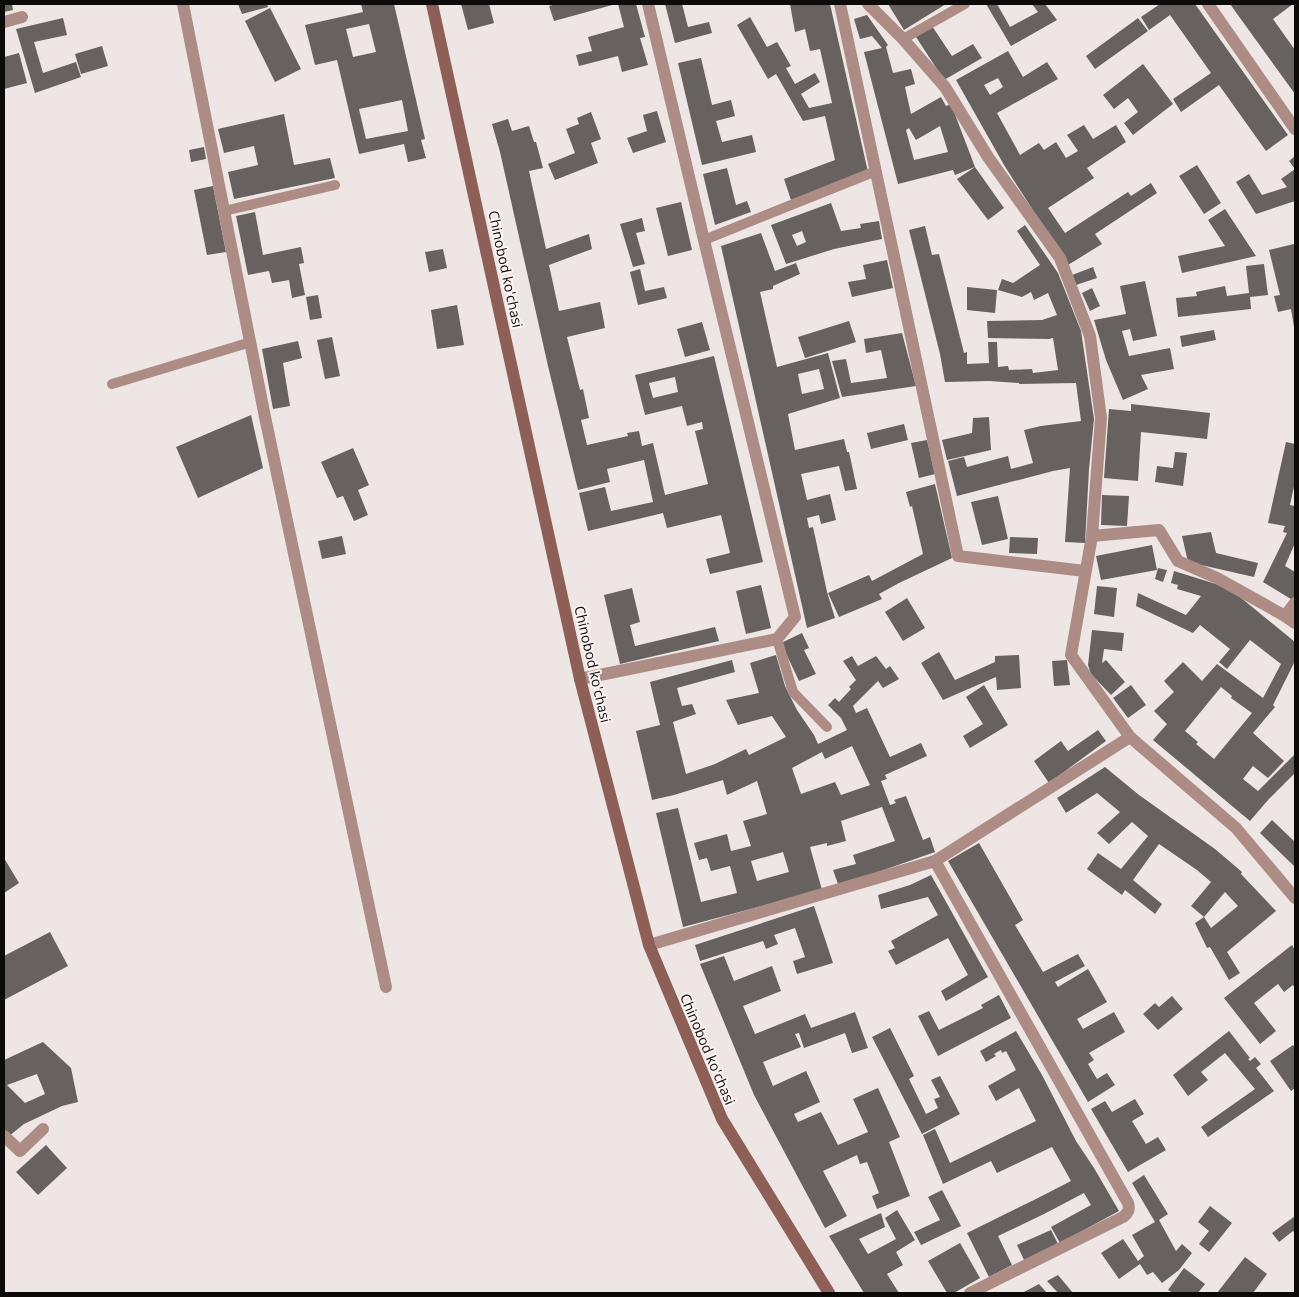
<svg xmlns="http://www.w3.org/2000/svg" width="1299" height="1297" viewBox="0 0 1299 1297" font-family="'Open Sans',sans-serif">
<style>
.building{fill:#67615f;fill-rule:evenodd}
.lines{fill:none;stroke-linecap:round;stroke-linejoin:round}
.lane{stroke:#ad8c85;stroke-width:10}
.street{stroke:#ad8c85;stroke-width:12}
.secondary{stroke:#8e5f56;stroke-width:12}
.labels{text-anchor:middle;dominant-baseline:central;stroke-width:4;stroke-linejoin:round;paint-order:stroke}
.street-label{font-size:14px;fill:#0d0b0a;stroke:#fbf3f1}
</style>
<rect width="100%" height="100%" fill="#eee6e4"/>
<g class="building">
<path d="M4 4H12L13 10 4 12Z"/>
<path d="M238 4H267L268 7 242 14Z"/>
<path d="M361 4H394L425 139 421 140 426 158 408 162 404 144 359 154 337 60 315 65 305 25 363 12ZM369 24 376 52 353 57 346 29ZM402 100 408 131 366 139 359 109Z"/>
<path d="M461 4H489L494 23 468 30Z"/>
<path d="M556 4H616L554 21 549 6Z"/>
<path d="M618 4H636L645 37 640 38 648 65 622 72 618 56 579 66 576 55 592 51 588 37 624 27Z"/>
<path d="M665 4H682L688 27 709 22 712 33 675 43Z"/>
<path d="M790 4H830L868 172 791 200 784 179 835 160 825 116 803 121 776 74 768 79 737 25 750 17 767 47 777 42 791 66 786 68 795 84 815 73 820 82 801 94 809 108 832 103 820 49 810 51 805 29 795 32Z"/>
<path d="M888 4H946L904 30Z"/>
<path d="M986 4H997L1010 27 1038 12 1032 4H1045L1057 20 1011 46Z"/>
<path d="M1160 4H1195L1288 135 1266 151 1219 85 1181 112 1173 99 1211 73 1170 15 1149 30 1141 17Z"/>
<path d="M1230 4H1293L1273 19 1295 50V94Z"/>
<path d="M270 8 301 69 275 82 245 21Z"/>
<path d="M867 15 888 45 886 47 893 73 911 69 915 84 905 87 911 114 941 97 946 106 951 104 975 167 955 175 953 170 898 184 864 52 882 48 872 36 860 39 854 19ZM940 126 948 152 914 160 906 130 909 128 916 140Z"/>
<path d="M63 18 67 35 34 42 43 73 76 62 81 77 35 93 16 29Z"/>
<path d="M1138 18 1148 31 1095 69 1086 56Z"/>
<path d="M932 26 952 56 973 44 982 58 944 80 916 37Z"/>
<path d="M102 46 108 66 81 74 75 54Z"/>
<path d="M1008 51 1023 77 1047 62 1058 79 997 113 1020 155 1039 143 1044 150 1056 142 1066 158 1078 151 1067 135 1084 125 1093 139 1116 125 1126 142 1087 168 1094 178 1048 208 1065 233 1128 192 1131 196 1151 183 1157 193 1095 234 1102 244 1068 265 1004 165 956 80ZM998 78 1003 87 990 95 984 85Z"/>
<path d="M19 53 27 83 4 89V57Z"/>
<path d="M701 58 712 105 731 100 735 116 716 121 722 142 752 135 756 152 702 165 678 63Z"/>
<path d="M1143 64 1173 104 1133 135 1124 123 1138 112 1128 98 1114 109 1103 95Z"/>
<path d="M657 111 666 142 633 153 627 138 647 131 643 115Z"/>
<path d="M591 112 601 139 591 143 598 163 555 180 548 164 575 153 566 129 579 124 577 118Z"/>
<path d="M284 114 294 165 330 158 335 178 234 199 228 172 258 165 254 146 224 153 218 129Z"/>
<path d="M508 119 512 131 529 126 534 142H536L543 168 529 171 546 249 589 234 592 249 549 265 559 311 600 302 603 317 605 328 567 337 580 390 583 389 589 418 581 420 587 445 628 436 627 433 639 431 642 446 653 443 665 495 708 484 695 431 703 429 702 422 687 426 682 406 645 415 635 375 714 356 763 562 710 574 706 559 730 553 721 515 667 528 663 513 588 531 579 493 605 487 611 511 653 502 644 460 607 469 610 482 578 490 548 366 500 152 492 124ZM675 377 678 392 653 398 649 383Z"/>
<path d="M204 147 206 159 191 162 189 150Z"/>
<path d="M1295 156V201L1256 214 1236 182 1249 174 1262 195 1287 187 1281 179 1295 169 1289 161Z"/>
<path d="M1197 165 1221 203 1204 214 1179 176Z"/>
<path d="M975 167 1004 208 988 220 957 179Z"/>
<path d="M727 168 736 205 747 201 751 212 715 225 703 174Z"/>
<path d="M213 186 226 252 207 255 194 190Z"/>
<path d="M681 202 692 250 668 256 656 208Z"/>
<path d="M831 203 841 231 861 228 860 224 879 221 882 239 834 249 786 264 771 225ZM802 231 806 242 797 246 792 235Z"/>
<path d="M1225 209 1256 256 1182 273 1178 256 1225 246 1208 220Z"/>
<path d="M255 212 263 255 301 247 304 263 299 264 305 295 292 298 289 280 272 283 269 271 248 275 236 216Z"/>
<path d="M642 218 645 231 636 233 645 264 633 267 620 224Z"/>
<path d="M1025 225 1058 273 1081 331 1094 419 1089 469 1085 543 1065 542 1070 468 1053 471 957 496 948 461 964 457 967 467 1008 456 1011 469 1033 463 1024 430 1041 426 1081 421 1076 383 1019 384V383L989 381 945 382 940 354 909 230 925 226 932 255 939 254 964 353 967 352V364L989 363 988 342H997L998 367 1008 366 1009 370 1032 369 1033 373 1058 370 1053 338 1049 339 988 338 987 321 1042 320 1057 315 1048 293 1034 300 1031 292 1022 297 998 290 1002 279 1013 283 1040 265 1017 231Z"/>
<path d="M761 233 775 271 796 263 800 274 773 286V289L760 292 777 367 828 353 840 398 788 414 795 450 844 439 847 452H849L857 489 845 491 839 466 801 474 807 500 830 494 836 520 821 524 819 515 807 518 809 528 813 527 827 592 835 618 807 628 721 246ZM819 369 824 389 802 394 798 374Z"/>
<path d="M1294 244 1295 249 1294 327 1291 309 1278 312 1274 296 1280 295 1269 250Z"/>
<path d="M443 249 447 268 429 272 425 252Z"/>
<path d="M887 260 893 288 852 297 848 282 866 279 863 265Z"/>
<path d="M1264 264 1268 295 1250 297 1251 309 1178 317 1176 298 1197 296 1196 292 1225 286 1227 296 1249 293 1246 266Z"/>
<path d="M1093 267 1097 278 1076 285 1072 275Z"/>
<path d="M640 269 645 291 664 287 667 298 638 305 630 272Z"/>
<path d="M1145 281 1157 336 1133 341 1130 329 1122 331 1129 356 1170 348 1174 369 1141 375 1148 389 1123 400 1106 360 1094 320 1126 314 1120 286Z"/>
<path d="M967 287 997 290 995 313 967 310Z"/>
<path d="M1092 288 1100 306 1090 311 1082 293Z"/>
<path d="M318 295 322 318 310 320 306 297Z"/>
<path d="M457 305 464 345 437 349 431 310Z"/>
<path d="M849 321 856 342 805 358 798 337Z"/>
<path d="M702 322 710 350 685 357 677 329Z"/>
<path d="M1214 330 1216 340 1182 347 1180 336Z"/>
<path d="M902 333 916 386 842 397 832 361 846 359 851 383 887 378 881 350 866 353 864 339Z"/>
<path d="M332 337 340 376 325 379 317 340Z"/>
<path d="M298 341 302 358 283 363 290 406 273 409 262 349Z"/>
<path d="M1131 404 1210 413 1207 439 1141 432 1138 481 1104 478 1109 409 1131 411Z"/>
<path d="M251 415 263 468 198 498 176 447Z"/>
<path d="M989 417 991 450 947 460 942 440 972 433 973 418Z"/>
<path d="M904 424 908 440 871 449 867 433Z"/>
<path d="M927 440 935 474 919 478 911 443Z"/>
<path d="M1286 442 1295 444V482L1290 505 1295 506 1294 535 1295 543 1285 566 1295 572V598L1294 601 1263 582 1287 533 1283 532 1285 526 1268 523Z"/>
<path d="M353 448 369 485 358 490 368 515 354 521 343 496 337 498 321 462Z"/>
<path d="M1175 452 1187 453 1183 486 1155 482 1157 466 1173 468Z"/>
<path d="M935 484 952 558 899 583 879 594 882 599 839 617 828 593 869 575 872 581 923 554 912 506 910 507 906 492Z"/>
<path d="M1102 495 1129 496 1127 526 1101 525Z"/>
<path d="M998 496 1008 539 982 545 971 502Z"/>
<path d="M1211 532 1216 553 1258 563 1254 577 1188 562 1182 536Z"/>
<path d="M342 536 346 554 322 559 318 541Z"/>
<path d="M1010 537 1038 538 1037 554 1009 553Z"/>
<path d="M1152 545 1157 570 1101 580 1096 556Z"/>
<path d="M1158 568 1167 570 1163 582 1155 579Z"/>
<path d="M1174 571 1229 588 1295 642V661L1273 705 1275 707 1253 733 1284 761 1268 778 1253 766 1243 779 1258 791 1295 754V773L1268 800 1250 821 1153 740 1167 724 1154 711 1174 692 1164 681 1183 662 1202 681 1217 664 1263 698 1281 664 1250 640 1227 669 1219 662 1230 649 1200 625 1193 633 1136 606 1138 593 1186 615 1201 596 1177 589 1178 585 1171 583ZM1221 687 1232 696 1231 698 1252 713 1214 759 1196 744 1198 742 1185 731Z"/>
<path d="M761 585 771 628 746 634 736 591Z"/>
<path d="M1097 586 1117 588 1114 617 1094 614Z"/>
<path d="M632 588 640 622 630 625 635 646 715 627 719 641 620 664 604 595Z"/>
<path d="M907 598 925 628 903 641 885 612Z"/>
<path d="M1092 630 1124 633 1122 651 1104 649 1102 663 1106 660 1125 682 1111 695 1091 674 1088 665Z"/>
<path d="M802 633 809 648 804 650 816 674 799 681 781 643Z"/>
<path d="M939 652 955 680 995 662V656L1019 655 1021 688 997 690 996 677 943 700 921 663Z"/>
<path d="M776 655 785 686 797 710 814 735 818 744 847 730 841 718 828 705 835 698 839 702 851 689 849 687 856 680 843 661 852 656 858 666 876 656 886 669 890 666 899 679 883 688 878 681 853 706 856 713 867 708 890 757 921 743 927 756 885 775 887 779 881 781 890 805 896 803 894 800 906 796 923 840 930 837 935 852 861 878 838 884 833 870 856 864 853 855 895 841 882 807 841 821 846 841 827 846V843L810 847 822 890 683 927 656 813 678 808 701 902 737 893 730 866 711 871 707 858 699 860 694 843 727 834 731 851 751 846 743 821 767 814 757 781 727 795 723 780 674 795 652 800 636 731 660 725 650 682 732 660 735 672 677 688 682 706 692 704 696 714 673 722 686 774 715 764 746 749 749 755 786 737 772 716 738 725 726 700 759 693 750 663ZM852 746 870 785 841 795 835 782 801 794 792 768 822 752 825 759ZM783 852 789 872 757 881 751 861Z"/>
<path d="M1067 660 1070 685 1054 686 1052 661Z"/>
<path d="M984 685 1008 725 970 748 963 736 983 724 966 697Z"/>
<path d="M1131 685 1146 705 1128 718 1113 698Z"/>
<path d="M1098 730 1106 741 1049 783 1034 761 1061 741 1068 751Z"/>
<path d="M1105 767 1139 795 1215 849 1242 872 1241 874 1276 911 1227 952 1240 973 1229 980 1210 947 1207 948 1195 923 1204 917 1191 906 1211 882 1197 870 1159 844 1133 880 1162 904 1155 914 1125 890 1122 895 1087 869 1098 853 1121 869 1148 836 1132 822 1109 844 1097 833 1120 812 1097 793 1066 813 1057 798ZM1225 892 1238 906 1211 928 1204 917Z"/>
<path d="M1272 820 1295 842V867L1260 833Z"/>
<path d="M979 843 1023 920 1015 925 1043 972 1078 954 1085 966 1055 982 1058 987 1088 969 1107 1002 1077 1019 1083 1029 1114 1012 1125 1032 1089 1053 1094 1060 1088 1064 1097 1079 1107 1073 1115 1085 1088 1102 948 861Z"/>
<path d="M4 858 19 883 4 893Z"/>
<path d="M931 875 988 977 946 1001 941 991 968 975 948 938 896 965 888 951 895 948 891 941 938 915 928 897 881 909 878 895 910 885Z"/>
<path d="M814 906 833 963 797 974 793 961 805 957 795 928 774 935 778 944 766 949 763 941 700 961 695 945Z"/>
<path d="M50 932 68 966 4 1000V956Z"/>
<path d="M1292 945 1295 950V988L1293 985 1284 992 1278 984 1254 1003 1276 1031 1260 1044 1224 998Z"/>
<path d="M724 956 734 981 772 966 781 991 743 1006 755 1034 805 1014 811 1028 855 1012 868 1048 852 1053 845 1033 804 1048 799 1033 795 1034 801 1047 763 1062 773 1086 806 1071 820 1102 794 1114 798 1122 821 1112 838 1145 868 1132 853 1099 878 1088 900 1137 889 1142 910 1196 877 1209 872 1196 879 1193 867 1162 860 1164 857 1155 823 1171 847 1216 825 1228 754 1095 700 964Z"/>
<path d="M999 995 1011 1018 938 1056 918 1016 929 1011 939 1030 983 1008 981 1005Z"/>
<path d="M1172 996 1183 1009 1158 1030 1143 1014 1155 1003 1159 1007Z"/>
<path d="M890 1028 914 1076 909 1079 926 1114 938 1108 934 1099 940 1097 931 1080 940 1076 960 1114 922 1134 872 1037Z"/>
<path d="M1016 1031 1042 1075 1076 1141 1094 1168 1119 1211 1060 1243 1051 1227 1091 1205 1084 1193 1044 1214 998 1236 1012 1265 989 1277 967 1233 1036 1199 1071 1181 1052 1147 997 1173 991 1161 943 1184 923 1135 935 1129 950 1163 1036 1121 1019 1088 996 1101 988 1086 1016 1070 1006 1051 1002 1053 1001 1050 994 1054 996 1056 986 1062 980 1051Z"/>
<path d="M1229 1031 1250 1058 1248 1059 1250 1061 1255 1057 1261 1064 1256 1068 1274 1091 1208 1137 1201 1127 1255 1089 1225 1053 1201 1072 1208 1080 1188 1096 1173 1075Z"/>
<path d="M43 1042 71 1068 78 1102 62 1106 24 1124 9 1136 4 1132V1060ZM37 1074 45 1094 25 1103 7 1085Z"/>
<path d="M1293 1045 1295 1048V1088L1291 1091 1270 1061Z"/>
<path d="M1135 1099 1144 1114 1132 1121 1146 1144 1158 1137 1166 1150 1128 1172 1091 1109 1105 1101 1112 1112Z"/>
<path d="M46 1145 67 1168 38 1195 16 1172Z"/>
<path d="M1144 1175 1168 1214 1159 1220 1176 1251 1182 1244 1192 1253 1179 1270 1162 1283 1153 1272 1147 1275 1140 1264 1119 1279 1101 1253 1123 1239 1138 1261 1144 1256 1132 1235 1155 1222 1132 1183Z"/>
<path d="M942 1190 961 1226 921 1245 914 1232 940 1220 928 1197Z"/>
<path d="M1210 1206 1232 1223 1209 1252 1199 1244 1209 1231 1198 1222Z"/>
<path d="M897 1210 915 1240 896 1252 903 1265 887 1274 899 1293H864L829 1236 881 1213 885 1227 859 1239 868 1254 896 1239 885 1218Z"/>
<path d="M1295 1216V1233L1293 1231 1279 1242 1272 1233Z"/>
<path d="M1051 1230 1058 1244 1024 1260 1017 1245Z"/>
<path d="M960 1243 980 1278 954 1293H947L928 1261Z"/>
<path d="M1245 1257 1267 1274 1253 1293H1217Z"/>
<path d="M1184 1268 1205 1284 1198 1293H1173L1168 1290Z"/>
<path d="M1058 1275 1073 1293H1058L1047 1281Z"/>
<path d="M1039 1284 1047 1293H1022Z"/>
</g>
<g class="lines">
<g class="lane">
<path d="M903 39 965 4"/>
<path d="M224 211 335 185"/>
<path d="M704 240 876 171"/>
<path d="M112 384 251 342"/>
<path d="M777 639 793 692 827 727"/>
</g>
<g class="street">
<path d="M183 4 265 417 386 987"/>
<path d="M840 4 958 556 1085 571"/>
<path d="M868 4 903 39 945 87 988 157 1060 258 1090 336 1101 418 1092 536 1071 655 1130 737 1236 828 1295 898"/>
<path d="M1208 4 1295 129"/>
<path d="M4 22 22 17"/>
<path d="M1092 536 1159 530 1178 561 1217 578 1285 616 1295 623"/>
<path d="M1285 616 1295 603"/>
<path d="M580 679 777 639 795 617 704 240 648 4"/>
<path d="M935 861 1128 1203C1130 1210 1128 1213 1123 1217L970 1293"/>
<path d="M649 945 935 861 1130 737"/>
<path d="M4 1136 20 1151 43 1129"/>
</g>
<path class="secondary" d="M432 4 580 679 649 945 722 1119 829 1293"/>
</g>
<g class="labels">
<g class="street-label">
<text transform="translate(506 269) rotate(78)">Chinobod ko'chasi</text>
<text transform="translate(593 664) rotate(77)">Chinobod ko'chasi</text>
<text transform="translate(708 1049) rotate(67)">Chinobod ko'chasi</text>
</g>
</g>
<rect width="1299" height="1297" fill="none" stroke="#0d0b0a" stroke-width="10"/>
</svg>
